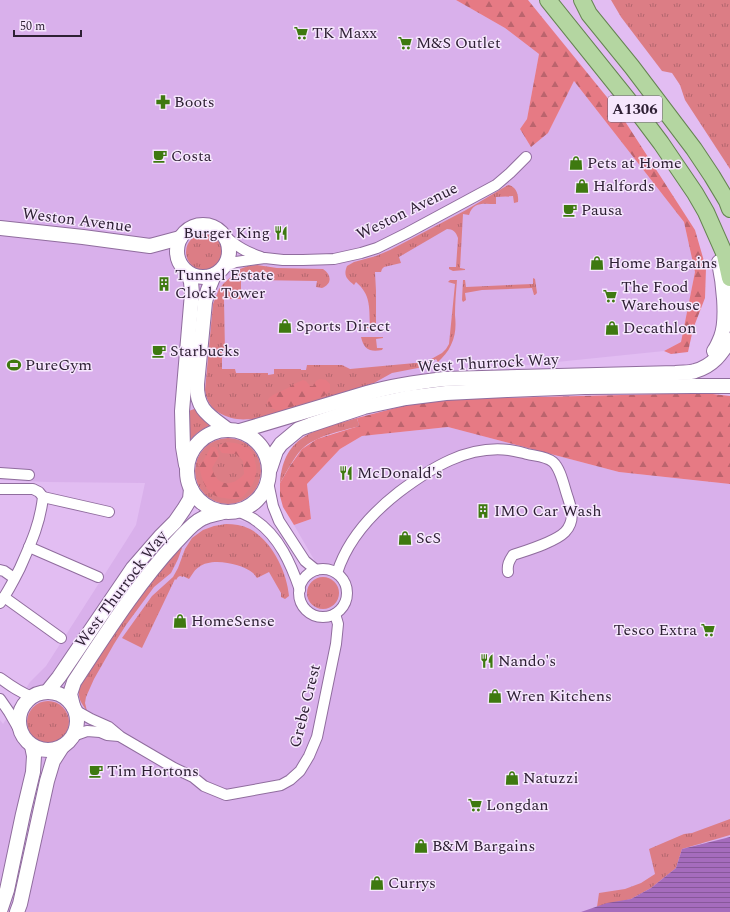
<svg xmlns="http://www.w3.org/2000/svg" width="730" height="912" viewBox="0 0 730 912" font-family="Spectral,serif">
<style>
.built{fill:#d9b0eb}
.grass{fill:url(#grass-tufts)}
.forest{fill:url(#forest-firs)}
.water{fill:url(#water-rules)}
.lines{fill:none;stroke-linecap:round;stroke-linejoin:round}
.street-casing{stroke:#906d9e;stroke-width:12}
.secondary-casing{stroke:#906d9e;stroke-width:16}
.primary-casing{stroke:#658452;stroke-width:18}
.street{stroke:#fff;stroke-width:10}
.secondary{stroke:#fff;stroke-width:14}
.primary{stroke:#b4d6a1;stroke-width:16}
.labels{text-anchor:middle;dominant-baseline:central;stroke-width:3;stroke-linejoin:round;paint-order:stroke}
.shield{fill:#f6e7fd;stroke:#6a5c70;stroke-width:1}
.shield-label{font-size:15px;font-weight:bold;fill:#2e2034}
.poi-label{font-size:16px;fill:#2e2034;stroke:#f6e7fd;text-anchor:start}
.street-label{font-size:16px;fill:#2e2034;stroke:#f6e7fd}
</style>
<defs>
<pattern id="grass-tufts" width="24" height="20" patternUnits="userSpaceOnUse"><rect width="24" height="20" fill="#dc7d85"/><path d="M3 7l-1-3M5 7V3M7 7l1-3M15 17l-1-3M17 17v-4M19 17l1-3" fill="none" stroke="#b3666e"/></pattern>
<pattern id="forest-firs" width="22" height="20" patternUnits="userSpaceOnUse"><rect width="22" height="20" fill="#e67a84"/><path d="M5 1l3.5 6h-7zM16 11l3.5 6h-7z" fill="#bb646d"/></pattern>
<pattern id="water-rules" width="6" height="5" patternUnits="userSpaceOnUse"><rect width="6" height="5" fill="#a56cbd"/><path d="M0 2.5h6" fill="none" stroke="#87589a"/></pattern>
</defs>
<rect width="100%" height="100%" fill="#e2bdf2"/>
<path class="built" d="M0 0H456L505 28 539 54 527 119 520 129 548 133 574 81 684 222 695 272 681 342 664 351 429 375 247 426 212 427 187 446 181 474 189 514 198 528 215 520 235 519 249 523 264 533 277 550 288 570 293 588 320 570 294 525 311 519 307 484 340 449 362 436 448 427 619 472 730 484V912H0V720L3 724 30 682 46 666 126 541 136 525 145 483 47 482 0 480Z"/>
<g class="grass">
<path d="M611 0H730V169L685 100 680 85 672 73 662 71 621 17Z"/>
<path d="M508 185C516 186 519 195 518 202L514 203 513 196 496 197V204C484 204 473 201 469 215L463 214 460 268 465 269V270L453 271 449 269V267H456L458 238C456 232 453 229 447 229L399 257 401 263 384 267 382 269 381 272H375L376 291V329L367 328V325H370C369 307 371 295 356 282L354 285C347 279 343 276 347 266L354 262 376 256 390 250 466 210Z"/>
<circle cx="204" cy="252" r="18"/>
<path d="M257 265 277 268 323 269C332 275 332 284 322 288L316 287 317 281 251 280V276H242V280H241V299H224L225 352H222V369H235L236 373H268V375L274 374V369H301V370H306L307 365H342L350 369 426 362 442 353 446 349 449 344 455 284 448 282 450 280H457C456 292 455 303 455 315 456 325 456 335 451 345 448 352 443 357 438 362L436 359 426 365 418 368 392 373 374 383 256 419C250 419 243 420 237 419 220 416 207 408 205 390L213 304 219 289 224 283 240 269 248 266Z"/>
<path d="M533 278 535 279 537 293 535 295H534L532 288 482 290 465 293 466 300 463 302 462 300 463 280H465L466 287 533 284Z"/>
<path d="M361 337H383V338L376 339 377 348H383L382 350C370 352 364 350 361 337Z"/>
<path d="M197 408 212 425C203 428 196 433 190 440L189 439 186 412Z"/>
<path d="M357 418 359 426C342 431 315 436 302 449 294 457 286 473 280 483 284 433 317 430 357 418Z"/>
<circle cx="228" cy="471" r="33"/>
<path d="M226 524C234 524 242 525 250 529 272 541 287 572 289 596L285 599 281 597V593L269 572 257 578C256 577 255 575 253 573 242 564 212 557 199 567 195 569 192 575 189 579L183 576V577L180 576 178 577 176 580 175 579 142 648 122 638 152 596 173 577 178 568 185 549 192 538 203 530 214 526Z"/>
<path d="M179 546 182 548 178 559 171 573 154 587 126 625 114 644 94 679 86 697 85 703 87 711C81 703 78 699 79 688L129 608Z"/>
<circle cx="323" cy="593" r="16"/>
<circle cx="48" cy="722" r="21"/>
<path d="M730 819V835L682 849 676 868 651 888 631 899 597 907 599 893 625 889 641 883 655 874 649 849 684 834 692 833Z"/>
</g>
<g class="forest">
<path d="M456 0H528L619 112 695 230 706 268 705 298 693 329 688 352 671 354 664 351 681 342 695 272 684 222 574 81 548 133 531 147 520 129 527 119 539 54 505 28Z"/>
<path d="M320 379 326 380 330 384V390L324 396 278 411 270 407 267 402 269 398 273 395 288 388 294 384 303 380 306 381 310 386H313L316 381Z"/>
<path d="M704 393 730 396V484L619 472 448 427 362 436 340 449 307 484 311 519 294 525 283 507 280 496V483L290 466 302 449 317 439 359 426 357 418 407 405 451 399Z"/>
<path d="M227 442C235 443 246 444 252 452 253 454 253 456 254 458 259 471 256 482 247 492 245 494 243 497 240 498 236 500 229 499 225 498 206 497 202 481 199 465L203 461 211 447H215L217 449 219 456 212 468C216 486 232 488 244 474L243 461 236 454 222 453 219 449V445Z"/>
</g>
<path class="water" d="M730 837V912H581L607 903 631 899 651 888 676 868 682 849Z"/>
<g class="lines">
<defs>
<g id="street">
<path d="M226 237C238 247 246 252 261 257"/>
<path d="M224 267 236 262 250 260 265 258 283 260H303L334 259 361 253 377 248 407 233 496 185 510 173 526 157"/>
<path d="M0 473 29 475"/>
<path d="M268 482 273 506 279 521 305 561 316 570"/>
<path d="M0 489H33L39 492 43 497C40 524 31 543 20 568 14 580 8 592 0 603"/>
<path d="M43 497 109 512"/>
<path d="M238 511C243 514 250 516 255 520 279 536 291 564 300 590"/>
<path d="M29 547 98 577"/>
<circle cx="323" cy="593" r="24"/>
<path d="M0 570 4 571 14 578"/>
<path d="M337 573C347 541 372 513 399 492 431 468 467 445 509 450 515 451 521 452 527 454 535 456 546 456 553 462 561 469 564 487 568 498 572 510 575 521 565 532 555 542 528 550 513 555 509 561 507 565 508 572"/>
<path d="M4 597 61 638"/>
<path d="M0 678C11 686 19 692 32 697"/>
<path d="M0 699 9 712 21 733"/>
<path d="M75 710 91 719 109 727 121 737 174 768 193 777 204 786 226 795 281 785 290 780 300 771 309 756 317 737 336 644 338 624 335 614"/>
<path d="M73 736 87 731 100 732 107 735 119 736"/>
</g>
<g id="secondary">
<circle cx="203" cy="251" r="26"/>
<path d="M0 228 83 237 150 246 180 238"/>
<path d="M214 275 208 290 205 302 197 384C196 410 210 416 228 430"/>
<path d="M714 351C717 347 719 342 721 337 728 319 723 281 719 262"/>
<circle cx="228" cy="471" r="41"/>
<path d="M240 431 367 393C392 386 418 382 444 379L676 373C682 372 689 373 695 371 713 366 721 354 730 340"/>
<path d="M186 465 183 447 182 411 192 293 191 282 188 273"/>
<path d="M270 469 276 451 281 444 299 429 310 425 364 407 406 398 446 393 507 390 585 387 693 386H730"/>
<circle cx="48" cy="721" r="29"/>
<path d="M47 692 59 677 133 568 160 537 175 522 184 509 190 499 191 489"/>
<path d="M73 706 70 694 74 682C105 635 137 584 176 542 184 534 192 523 203 518 209 515 217 514 223 512"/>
<path d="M0 911 7 890 23 814 33 772 34 756 32 746"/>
<path d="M17 912 20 904 47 781 53 761 62 747"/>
</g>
<g id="primary">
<path d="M548 0 637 111 661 143 695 193 706 212 725 255 730 278"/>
<path d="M582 0 589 14 632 67 694 149 712 176 727 201 730 209"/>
</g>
</defs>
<use href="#street" class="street-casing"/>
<use href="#secondary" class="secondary-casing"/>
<use href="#primary" class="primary-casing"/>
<use href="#street" class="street"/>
<use href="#secondary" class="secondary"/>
<use href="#primary" class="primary"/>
</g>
<defs>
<symbol id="supermarket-bare" viewBox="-9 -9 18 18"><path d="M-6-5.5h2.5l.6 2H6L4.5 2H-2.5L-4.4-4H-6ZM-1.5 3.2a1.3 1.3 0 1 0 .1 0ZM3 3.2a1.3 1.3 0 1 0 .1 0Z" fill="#3e7910" stroke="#f6e7fd" stroke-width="2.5" paint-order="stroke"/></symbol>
<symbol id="pharmacy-bare" viewBox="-9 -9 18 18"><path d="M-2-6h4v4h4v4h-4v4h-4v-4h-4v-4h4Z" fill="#3e7910" stroke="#f6e7fd" stroke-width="2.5" paint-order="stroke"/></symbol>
<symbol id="cafe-bare" viewBox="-9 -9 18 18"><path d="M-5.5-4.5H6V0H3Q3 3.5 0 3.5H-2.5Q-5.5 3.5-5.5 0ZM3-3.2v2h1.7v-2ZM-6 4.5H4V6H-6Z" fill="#3e7910" stroke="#f6e7fd" stroke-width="2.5" paint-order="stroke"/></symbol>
<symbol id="shop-bare" viewBox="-9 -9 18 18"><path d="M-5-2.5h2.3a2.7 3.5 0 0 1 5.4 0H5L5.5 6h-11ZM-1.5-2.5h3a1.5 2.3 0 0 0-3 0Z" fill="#3e7910" stroke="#f6e7fd" stroke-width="2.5" paint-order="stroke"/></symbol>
<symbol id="restaurant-bare" viewBox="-9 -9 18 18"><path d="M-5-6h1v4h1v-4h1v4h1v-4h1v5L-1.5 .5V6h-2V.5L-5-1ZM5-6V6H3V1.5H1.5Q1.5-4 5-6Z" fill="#3e7910" stroke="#f6e7fd" stroke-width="2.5" paint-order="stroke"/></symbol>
<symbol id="building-bare" viewBox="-9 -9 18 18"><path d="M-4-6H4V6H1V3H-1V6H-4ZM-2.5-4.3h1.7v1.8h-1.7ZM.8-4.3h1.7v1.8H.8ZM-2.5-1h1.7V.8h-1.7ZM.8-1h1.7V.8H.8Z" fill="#3e7910" stroke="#f6e7fd" stroke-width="2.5" paint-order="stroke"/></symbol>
<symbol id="stadium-bare" viewBox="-9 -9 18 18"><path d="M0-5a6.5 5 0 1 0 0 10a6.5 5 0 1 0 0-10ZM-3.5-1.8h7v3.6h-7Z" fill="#3e7910" stroke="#f6e7fd" stroke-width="2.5" paint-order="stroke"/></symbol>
</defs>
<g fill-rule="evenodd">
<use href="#supermarket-bare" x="291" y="23" width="20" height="20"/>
<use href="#supermarket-bare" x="395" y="33" width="20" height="20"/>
<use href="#pharmacy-bare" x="153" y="92" width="20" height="20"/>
<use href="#cafe-bare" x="150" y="146" width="20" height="20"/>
<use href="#shop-bare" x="566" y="153" width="20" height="20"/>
<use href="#shop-bare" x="572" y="176" width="20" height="20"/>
<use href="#cafe-bare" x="560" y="200" width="20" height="20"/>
<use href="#restaurant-bare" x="271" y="223" width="20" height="20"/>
<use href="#shop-bare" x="587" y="253" width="20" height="20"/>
<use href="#building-bare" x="154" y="274" width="20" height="20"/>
<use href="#supermarket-bare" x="600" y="286" width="20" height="20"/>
<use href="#shop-bare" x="275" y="316" width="20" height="20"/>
<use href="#shop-bare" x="602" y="318" width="20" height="20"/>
<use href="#cafe-bare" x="149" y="341" width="20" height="20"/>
<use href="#stadium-bare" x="4" y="355" width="20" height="20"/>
<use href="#restaurant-bare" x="336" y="463" width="20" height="20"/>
<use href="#building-bare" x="473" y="501" width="20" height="20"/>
<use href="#shop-bare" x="395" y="528" width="20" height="20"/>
<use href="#shop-bare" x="170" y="611" width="20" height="20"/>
<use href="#supermarket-bare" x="698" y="620" width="20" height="20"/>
<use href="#restaurant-bare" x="477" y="651" width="20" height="20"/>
<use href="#shop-bare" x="485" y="686" width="20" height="20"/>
<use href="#cafe-bare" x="86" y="761" width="20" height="20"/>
<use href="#shop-bare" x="502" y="768" width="20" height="20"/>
<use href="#supermarket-bare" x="465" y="795" width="20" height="20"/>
<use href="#shop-bare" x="411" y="836" width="20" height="20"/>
<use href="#shop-bare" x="367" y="873" width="20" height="20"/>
</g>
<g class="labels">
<rect class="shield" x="608" y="96" width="54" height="26" rx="3"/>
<g class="shield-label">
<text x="635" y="109">A1306</text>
</g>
<g class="poi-label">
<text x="312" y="33">TK Maxx</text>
<text x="416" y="43">M&amp;S Outlet</text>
<text x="174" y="102">Boots</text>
<text x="171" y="156">Costa</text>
<text x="587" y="163">Pets at Home</text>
<text x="593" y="186">Halfords</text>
<text x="581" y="210">Pausa</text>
<text x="270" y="233" text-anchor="end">Burger King</text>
<text x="608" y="263">Home Bargains</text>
<text x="175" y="275">Tunnel Estate<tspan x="175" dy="18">Clock Tower</tspan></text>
<text x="621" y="287">The Food<tspan x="621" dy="18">Warehouse</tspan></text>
<text x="296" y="326">Sports Direct</text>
<text x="623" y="328">Decathlon</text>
<text x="170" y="351">Starbucks</text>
<text x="25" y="365">PureGym</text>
<text x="357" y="473">McDonald's</text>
<text x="494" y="511">IMO Car Wash</text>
<text x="416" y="538">ScS</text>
<text x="191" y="621">HomeSense</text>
<text x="697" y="630" text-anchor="end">Tesco Extra</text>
<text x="498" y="661">Nando's</text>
<text x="506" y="696">Wren Kitchens</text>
<text x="107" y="771">Tim Hortons</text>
<text x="523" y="778">Natuzzi</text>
<text x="486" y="805">Longdan</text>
<text x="432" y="846">B&amp;M Bargains</text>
<text x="388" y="883">Currys</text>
</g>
<g class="street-label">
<text transform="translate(407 211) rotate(-26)">Weston Avenue</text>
<text transform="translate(77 220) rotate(7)">Weston Avenue</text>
<text transform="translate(488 363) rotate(-3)">West Thurrock Way</text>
<text transform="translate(121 589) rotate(-53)">West Thurrock Way</text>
<text transform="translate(305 706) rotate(-76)">Grebe Crest</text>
</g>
</g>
<path d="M14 30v6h67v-6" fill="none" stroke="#2e2034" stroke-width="2"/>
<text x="20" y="30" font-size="12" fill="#2e2034" stroke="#f6e7fd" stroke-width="3" paint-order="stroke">50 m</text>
</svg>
